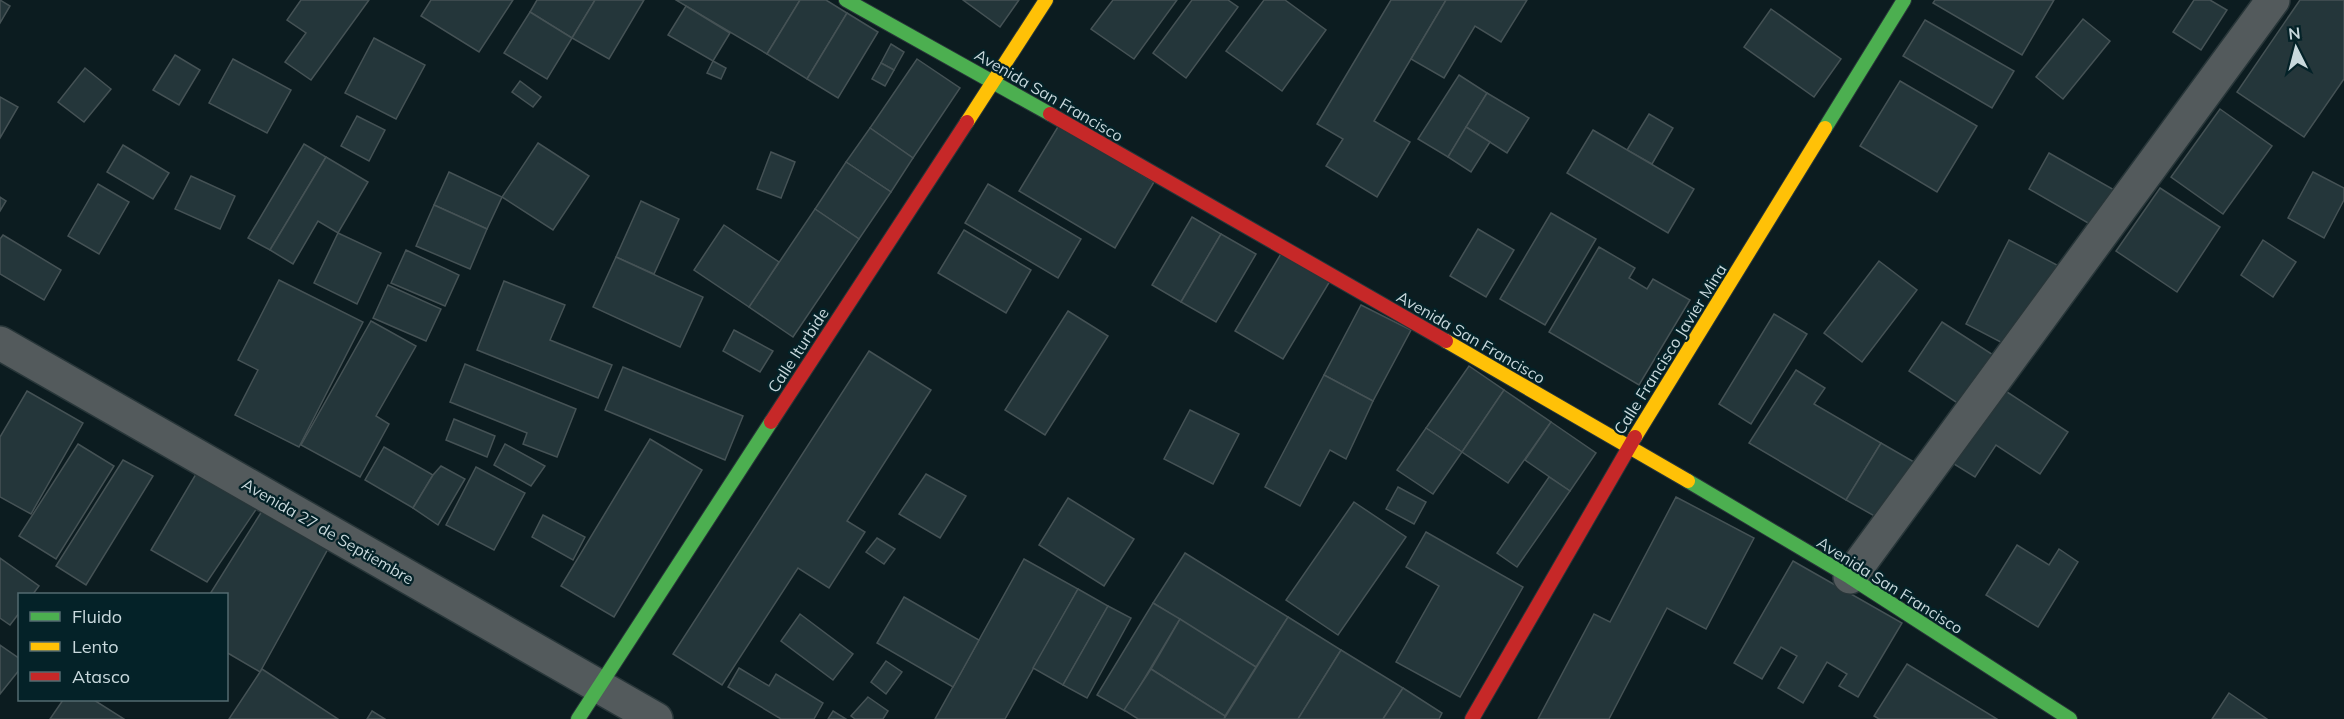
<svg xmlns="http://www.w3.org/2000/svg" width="2344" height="719" viewBox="0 0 2344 719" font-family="Mulish,sans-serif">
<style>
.building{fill:#24363a;stroke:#455255;stroke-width:1.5}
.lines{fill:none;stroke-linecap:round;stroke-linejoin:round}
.street-casing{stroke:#283639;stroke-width:36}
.fast-casing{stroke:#283639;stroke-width:16}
.slow-casing{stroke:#283639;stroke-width:16}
.jam-casing{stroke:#283639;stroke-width:16}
.street{stroke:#535a5c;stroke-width:33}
.fast{stroke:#4caf50;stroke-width:14}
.slow{stroke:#ffc107;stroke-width:14}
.jam{stroke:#c62828;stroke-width:14}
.labels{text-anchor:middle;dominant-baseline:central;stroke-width:4.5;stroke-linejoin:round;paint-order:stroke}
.street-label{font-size:16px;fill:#c9d9dd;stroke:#042228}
</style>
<rect width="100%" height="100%" fill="#0c1c20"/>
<g class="building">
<path d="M0 0 10 6 0 23Z"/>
<path d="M301 0H369L311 80 285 62 306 33 287 20Z"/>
<path d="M431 0H513L479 52 421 16Z"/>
<path d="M537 0H595L572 38 530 12Z"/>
<path d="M595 0H644L609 59 572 38Z"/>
<path d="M676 0H800L767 54Z"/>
<path d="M800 0H826L847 13 807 79 767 54Z"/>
<path d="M963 0H1019L1000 27Z"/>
<path d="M1113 0H1177L1134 59 1091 29Z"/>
<path d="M1192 0H1228L1238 7 1186 78 1153 53Z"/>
<path d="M1264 0H1285L1326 30 1282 91 1226 51Z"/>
<path d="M1391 0H1446L1374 121 1410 142 1377 197 1326 166 1343 139 1317 124Z"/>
<path d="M1446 0H1527L1501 42 1475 26 1444 78 1411 59Z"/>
<path d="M1935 0H2054L2022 55 1933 3Z"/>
<path d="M2194 0H2210L2227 10 2201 50 2173 32Z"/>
<path d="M2300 0H2344V79L2304 137 2237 92Z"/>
<path d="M686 6 730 33 713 61 668 35Z"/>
<path d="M1771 9 1841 59 1814 97 1744 47Z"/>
<path d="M530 12 572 38 547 79 504 53Z"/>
<path d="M847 13 878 32 838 98 807 79Z"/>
<path d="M2083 19 2110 41 2063 99 2036 77Z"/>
<path d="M1925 20 2014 71 1992 108 1903 56Z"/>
<path d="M374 38 425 65 396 119 345 93Z"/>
<path d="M891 44 904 52 894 70 881 63Z"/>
<path d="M175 55 200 70 179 105 153 90Z"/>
<path d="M233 59 291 90 267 133 209 103Z"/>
<path d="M917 59 960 88 913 158 870 128Z"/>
<path d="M713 61 726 68 721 79 707 73Z"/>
<path d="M881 63 894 70 885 86 872 79Z"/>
<path d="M85 68 111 89 84 122 58 102Z"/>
<path d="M1459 75 1487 93 1448 157 1418 139Z"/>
<path d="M520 81 541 97 533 107 512 92Z"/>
<path d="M1900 81 1977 126 1937 192 1860 146Z"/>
<path d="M1487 93 1529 118 1507 153 1466 127Z"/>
<path d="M0 97 18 107 0 138Z"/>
<path d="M2220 109 2272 146 2223 214 2171 177Z"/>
<path d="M1649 114 1673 128 1652 164 1627 150Z"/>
<path d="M357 116 385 130 369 161 341 146Z"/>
<path d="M1059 125 1154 182 1115 248 1019 191Z"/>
<path d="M1466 127 1490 142 1471 172 1448 157Z"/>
<path d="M870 128 913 158 891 192 846 162Z"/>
<path d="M1593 130 1694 189 1668 233 1567 173Z"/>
<path d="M538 143 589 176 553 230 502 197Z"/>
<path d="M304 144 326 157 270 250 248 238Z"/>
<path d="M123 145 169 173 153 199 107 172Z"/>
<path d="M771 152 795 162 781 198 757 189Z"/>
<path d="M2049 153 2116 191 2095 227 2029 189Z"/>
<path d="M326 157 368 182 338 233 318 221 293 264 270 250Z"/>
<path d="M846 162 891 192 859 239 815 209Z"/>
<path d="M449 172 502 197 487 229 434 205Z"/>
<path d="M2313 172 2344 188V200L2324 238 2288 218Z"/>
<path d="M191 176 235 196 220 229 175 209Z"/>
<path d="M98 184 129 202 99 254 68 236Z"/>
<path d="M988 184 1081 239 1058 278 965 223Z"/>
<path d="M2160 188 2220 227 2177 292 2116 251Z"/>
<path d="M0 197 6 201 0 211Z"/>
<path d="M641 201 679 219 654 274 616 257Z"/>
<path d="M434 205 487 229 470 269 416 246Z"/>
<path d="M815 209 859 239 793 337 749 307Z"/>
<path d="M1551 213 1596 239 1545 325 1500 299Z"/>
<path d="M1192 217 1221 234 1181 302 1152 285Z"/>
<path d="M724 225 779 262 749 307 694 270Z"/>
<path d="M1478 229 1514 250 1486 297 1450 276Z"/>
<path d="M964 230 1031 270 1006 313 938 273Z"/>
<path d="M338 233 381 253 357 304 314 283Z"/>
<path d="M1221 234 1256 254 1216 322 1181 302Z"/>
<path d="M3 235 61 270 44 300 0 274V239Z"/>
<path d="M2009 240 2057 265 2014 349 1966 324Z"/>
<path d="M2263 240 2296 262 2273 297 2241 275Z"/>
<path d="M1599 247 1635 268 1629 278 1647 289 1653 279 1690 300 1639 385 1549 332Z"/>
<path d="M406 250 459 275 445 306 391 283Z"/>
<path d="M1282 252 1330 281 1283 359 1235 331Z"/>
<path d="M616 257 703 297 680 347 593 307Z"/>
<path d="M1879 261 1917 290 1862 362 1824 333Z"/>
<path d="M279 280 363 322 299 447 235 415 258 370 238 360Z"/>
<path d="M504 281 565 305 550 340 612 365 598 398 477 350Z"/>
<path d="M388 285 441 309 426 341 373 318Z"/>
<path d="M1361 305 1411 330 1373 401 1324 375Z"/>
<path d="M1068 311 1108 336 1045 435 1005 410Z"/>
<path d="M1774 314 1807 334 1751 424 1719 404Z"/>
<path d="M371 321 416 346 376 416 389 424 360 477 301 445Z"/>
<path d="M1942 322 2001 360 1968 410 1909 371Z"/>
<path d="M734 330 773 351 760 372 723 351Z"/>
<path d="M869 351 931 390 847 521 865 532 829 588 798 568 722 685 673 654Z"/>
<path d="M465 364 576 409 557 457 523 444 527 433 450 402Z"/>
<path d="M1469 366 1504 390 1462 452 1426 428Z"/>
<path d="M623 367 743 416 725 460 605 410Z"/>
<path d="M1796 370 1825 388 1814 404 1881 443 1846 500 1749 443Z"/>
<path d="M1324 375 1373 401 1346 459 1330 450 1300 506 1265 487Z"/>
<path d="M1504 390 1551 422 1508 483 1462 452Z"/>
<path d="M2004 390 2068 432 2040 474 1996 445 1975 477 1954 464Z"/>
<path d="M27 391 83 423 31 514 0 497V437Z"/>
<path d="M1190 410 1239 434 1213 484 1164 459Z"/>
<path d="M454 419 495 436 487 457 446 440Z"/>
<path d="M1551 422 1596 453 1570 491 1525 460Z"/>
<path d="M1426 428 1462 452 1433 494 1397 470Z"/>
<path d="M650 439 702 470 614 617 561 586Z"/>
<path d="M1881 443 1921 466 1887 523 1846 500Z"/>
<path d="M78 444 114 466 56 559 19 536Z"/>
<path d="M505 444 545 466 531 486 494 465Z"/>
<path d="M384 447 433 475 413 508 365 480Z"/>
<path d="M123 460 153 476 86 585 56 566Z"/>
<path d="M441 466 465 479 438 525 413 508 433 475Z"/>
<path d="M476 467 525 493 494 550 446 525Z"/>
<path d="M196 474 257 508 207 582 151 550Z"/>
<path d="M926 474 966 496 940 538 899 514Z"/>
<path d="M1549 477 1570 491 1517 567 1497 553Z"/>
<path d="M1398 487 1426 502 1414 524 1386 509Z"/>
<path d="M1676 497 1754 538 1706 629 1667 608 1609 719H1538L1594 614 1610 622Z"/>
<path d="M1068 498 1134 539 1104 586 1039 545Z"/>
<path d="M1354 502 1406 537 1338 635 1286 600Z"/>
<path d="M262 511 329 547 260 672 226 652V594H210Z"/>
<path d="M543 515 585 537 573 560 532 537Z"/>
<path d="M1426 532 1523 587 1460 697 1396 662 1439 586 1406 567Z"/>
<path d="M877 538 895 549 884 564 866 552Z"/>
<path d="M2017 545 2049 565 2059 549 2078 562 2038 627 1986 595Z"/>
<path d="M1185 553 1288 617 1256 667 1153 603Z"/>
<path d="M0 558 39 586 33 594H20V612L10 625 0 618Z"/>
<path d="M1024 559 1078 589 1005 719H935Z"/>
<path d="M1793 561 1902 623 1858 697 1839 686 1847 674 1827 662 1803 703 1778 688 1797 656 1781 647 1762 679 1734 663Z"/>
<path d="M1078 589 1108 606 1063 685 1033 668Z"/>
<path d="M904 597 979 640 953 687 877 643Z"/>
<path d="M1153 603 1180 619 1125 711 1097 695Z"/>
<path d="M1108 606 1131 618 1087 698 1063 685Z"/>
<path d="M800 614 853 654 833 680 781 641Z"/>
<path d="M1288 617 1341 650 1298 719H1224Z"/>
<path d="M1180 619 1256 667 1225 716 1151 669Z"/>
<path d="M0 645 20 659V669L0 694Z"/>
<path d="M1341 650 1403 688 1383 719H1298Z"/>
<path d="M886 661 902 672 886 694 871 682Z"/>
<path d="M1907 664 1997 719H1879L1874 716Z"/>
<path d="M739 668 769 686 776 674 823 703 814 719H781L728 687Z"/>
<path d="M262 669 338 719H229Z"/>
<path d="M1151 669 1225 716 1224 719H1138L1124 710Z"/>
<path d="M1403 688 1442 713 1439 719H1383Z"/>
<path d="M2229 693 2267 719H2212Z"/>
<path d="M868 697 888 711 883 719H855L851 716Z"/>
<path d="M63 700H94L124 719H50Z"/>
<path d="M372 711 385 719H367Z"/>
<path d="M833 711 846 719H828Z"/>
</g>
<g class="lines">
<defs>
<g id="street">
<path d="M0 343 656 719"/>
<path d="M1850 577 2273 0"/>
</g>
<g id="fast">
<path d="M846 0 1050 114"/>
<path d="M1825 128 1904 0"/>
<path d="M1688 481 1850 577 2070 719"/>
<path d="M578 719 771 422"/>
</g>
<g id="slow">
<path d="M967 122 1046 0"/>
<path d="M1446 341 1688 481"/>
<path d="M1635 437 1825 128"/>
</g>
<g id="jam">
<path d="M1050 114 1446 341"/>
<path d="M771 422 967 122"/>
<path d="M1472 719 1635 437"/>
</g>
</defs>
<use href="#street" class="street-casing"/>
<use href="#fast" class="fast-casing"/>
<use href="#slow" class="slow-casing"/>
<use href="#jam" class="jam-casing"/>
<use href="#street" class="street"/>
<use href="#fast" class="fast"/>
<use href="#slow" class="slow"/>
<use href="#jam" class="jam"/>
</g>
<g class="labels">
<g class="street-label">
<text transform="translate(1049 95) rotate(30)">Avenida San Francisco</text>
<text transform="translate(1471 337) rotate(30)">Avenida San Francisco</text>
<text transform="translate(1670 349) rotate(-58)">Calle Francisco Javier Mina</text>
<text transform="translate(798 350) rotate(-57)">Calle Iturbide</text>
<text transform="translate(328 531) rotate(30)">Avenida 27 de Septiembre</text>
<text transform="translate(1890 585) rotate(32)">Avenida San Francisco</text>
</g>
</g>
<rect x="18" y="593" width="210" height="108" fill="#042228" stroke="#536b70" stroke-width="1.5"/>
<rect x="30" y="612" width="30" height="9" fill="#4caf50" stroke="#536b70" stroke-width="1.5"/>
<text x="72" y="623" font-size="18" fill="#c9d9dd">Fluido</text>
<rect x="30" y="642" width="30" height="9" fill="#ffc107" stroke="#536b70" stroke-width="1.5"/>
<text x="72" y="653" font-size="18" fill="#c9d9dd">Lento</text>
<rect x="30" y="672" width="30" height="9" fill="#c62828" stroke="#536b70" stroke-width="1.5"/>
<text x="72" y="683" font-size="18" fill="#c9d9dd">Atasco</text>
<g transform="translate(2296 48) rotate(354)" stroke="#042228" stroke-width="4.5" paint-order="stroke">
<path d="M0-4.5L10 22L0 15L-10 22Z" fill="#c9d9dd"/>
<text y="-9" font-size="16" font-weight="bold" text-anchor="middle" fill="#c9d9dd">N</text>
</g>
</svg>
